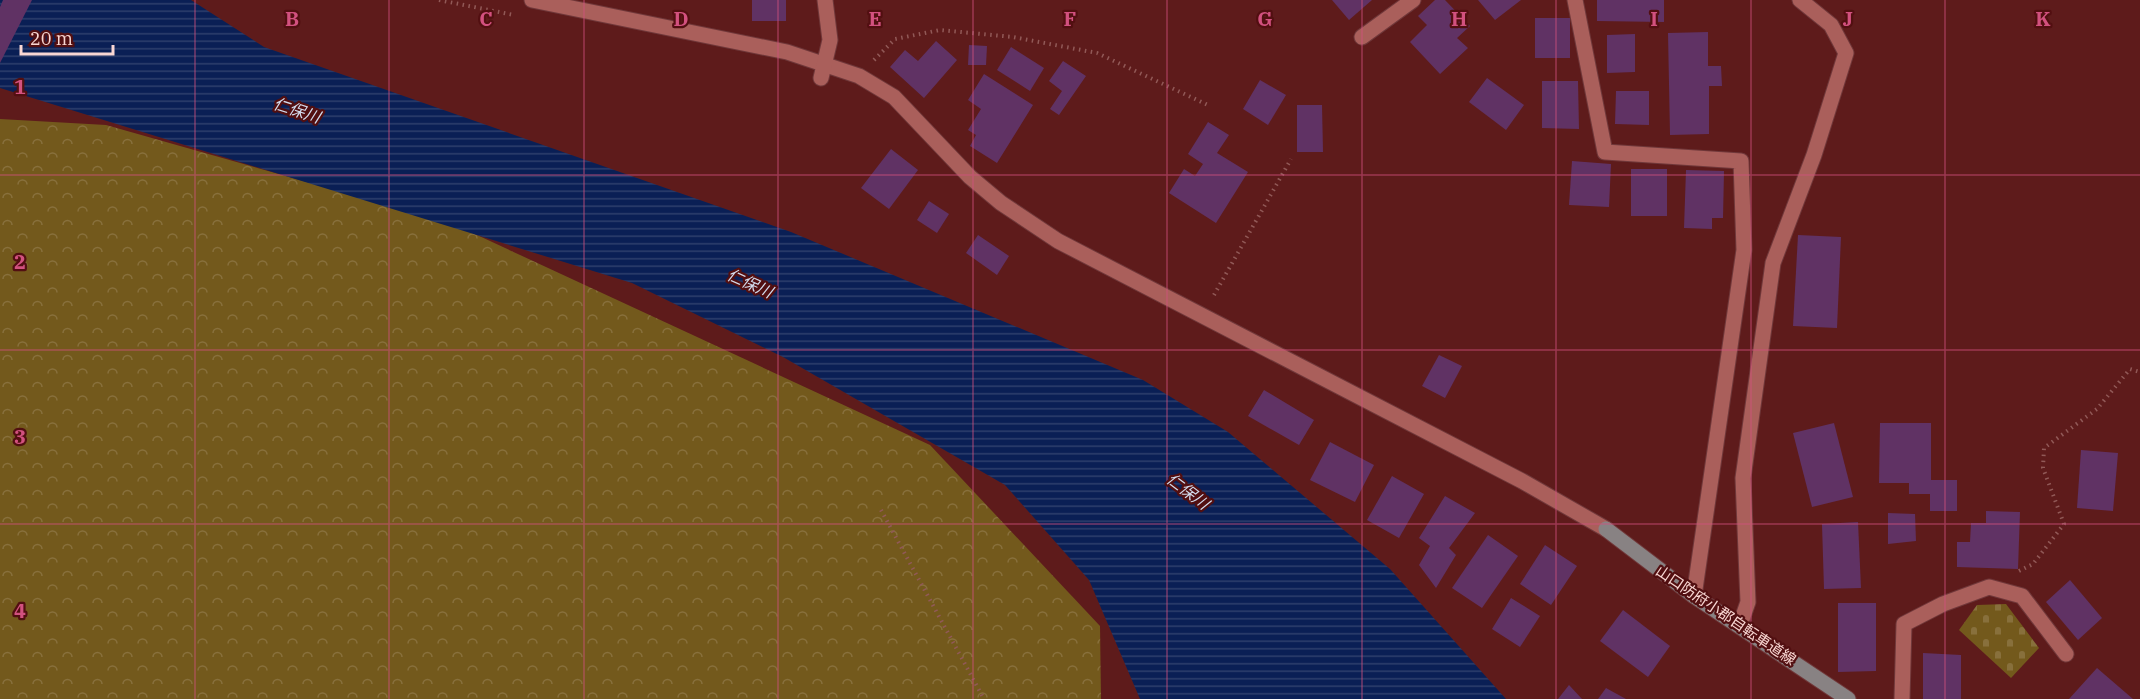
<svg xmlns="http://www.w3.org/2000/svg" width="2140" height="699" viewBox="0 0 2140 699" font-family="'IBM Plex Serif','Noto Sans JP',serif">
<style>
.forest{fill:url(#forest-crowns)}
.cemetery{fill:url(#cemetery-stones)}
.water{fill:url(#water-rules)}
.building{fill:#603264}
.lines{fill:none;stroke-linecap:round;stroke-linejoin:round}
.minor-casing{stroke:#70383a;stroke-width:17}
.secondary-casing{stroke:#70383a;stroke-width:17}
.path{stroke:#915957;stroke-width:4;stroke-dasharray:1.5 4.5;stroke-linecap:butt}
.minor{stroke:#aa5f5b;stroke-width:15}
.secondary{stroke:#888283;stroke-width:15}
.grid{fill:none;stroke:#d2517f;stroke-width:1.5;stroke-opacity:0.55}
.labels{text-anchor:middle;dominant-baseline:central;stroke-width:4.5;stroke-linejoin:round;paint-order:stroke}
.street-label{font-size:15px;fill:#f9d7d3;stroke:#520f11}
.water-label{font-size:16px;font-style:italic;fill:#d2dbed;stroke:#520f11}
.grid-label{font-size:20px;text-anchor:middle;font-weight:bold;fill:#d2517f;stroke:#520f11;stroke-width:4.5;stroke-linejoin:round;paint-order:stroke}
</style>
<defs>
<pattern id="forest-crowns" width="20" height="18" patternUnits="userSpaceOnUse" patternTransform="scale(1.5)"><rect width="20" height="18" fill="#73591c"/><path d="M2 6a3 3 0 1 1 6 0M12 15a3 3 0 1 1 6 0" fill="none" stroke="#88703c"/></pattern>
<pattern id="cemetery-stones" width="16" height="16" patternUnits="userSpaceOnUse" patternTransform="scale(1.5)"><rect width="16" height="16" fill="#73591c"/><path d="M2 7V4a2 2 0 0 1 4 0v3zM10 15v-3a2 2 0 0 1 4 0v3z" fill="#88703c"/></pattern>
<pattern id="water-rules" width="6" height="5" patternUnits="userSpaceOnUse" patternTransform="scale(1.5)"><rect width="6" height="5" fill="#0a1f55"/><path d="M0 2.5h6" fill="none" stroke="#2e3f6d"/></pattern>
</defs>
<rect width="100%" height="100%" fill="#5e1b1b"/>
<path class="forest" d="M0 119 106 125 451 223 930 445 1100 626 1101 699H0Z"/>
<path class="cemetery" d="M2006 604 2039 648 2011 678 1959 630 1977 605Z"/>
<path class="water" d="M0 0H191L264 47 791 232 1143 380 1228 432 1390 569 1506 699H1140L1089 580 1005 485 783 357 632 283 0 88Z"/>
<g class="building">
<path d="M3 0H32L0 63V7Z"/>
<rect x="752" y="0" width="34" height="21"/>
<path d="M1332 0H1372L1349 20Z"/>
<path d="M1435 0H1445L1470 26 1457 38 1468 48 1440 74 1410 42 1427 25 1418 16Z"/>
<path d="M1478 0H1521L1495 20Z"/>
<path d="M1597 0H1664V22L1597 21Z"/>
<rect x="1535" y="18" width="35" height="40"/>
<path d="M1708 32V66H1721L1722 86H1709V134L1670 135 1668 33Z"/>
<path d="M1635 34V72L1607 73V35Z"/>
<path d="M936 41 957 60 924 98 890 67 905 50 918 61Z"/>
<path d="M969 45 987 46 986 65H968Z"/>
<path d="M1011 47 1044 68 1030 91 997 70Z"/>
<path d="M1063 61 1086 76 1059 115 1050 109 1062 91 1049 81Z"/>
<path d="M984 74 1033 105 997 163 970 146 976 135 968 130 981 109 968 100Z"/>
<path d="M1487 78 1524 105 1506 130 1469 102Z"/>
<path d="M1260 80 1286 95 1268 125 1243 109Z"/>
<path d="M1542 81H1578L1579 129 1542 128Z"/>
<path d="M1616 91H1649V125L1615 124Z"/>
<path d="M1297 105H1322L1323 152H1297Z"/>
<path d="M1208 122 1229 135 1217 153 1248 172 1216 223 1169 193 1184 169 1195 176 1203 164 1188 154Z"/>
<path d="M891 149 918 170 889 209 861 188Z"/>
<path d="M1572 161 1611 164 1609 207 1569 205Z"/>
<rect x="1631" y="169" width="36" height="47"/>
<path d="M1686 170 1724 171 1723 218H1712V229L1684 228Z"/>
<path d="M929 201 949 214 937 233 917 220Z"/>
<path d="M978 235 1009 256 997 275 966 253Z"/>
<path d="M1798 235 1841 237 1837 328 1793 326Z"/>
<path d="M1439 355 1462 366 1445 398 1422 386Z"/>
<path d="M1264 390 1314 420 1299 445 1248 416Z"/>
<path d="M1834 423 1853 497 1812 507 1793 433Z"/>
<path d="M1880 423H1931V480H1957V511H1930V494H1909V483H1879Z"/>
<path d="M1330 442 1374 465 1355 502 1310 480Z"/>
<path d="M2081 450 2118 453 2113 511 2077 508Z"/>
<path d="M1392 476 1424 494 1399 538 1367 520Z"/>
<path d="M1445 496 1475 513 1449 548 1456 555 1436 588 1419 565 1430 546 1419 538Z"/>
<path d="M1986 511 2020 512 2018 569 1957 567V542H1970L1971 523H1986Z"/>
<path d="M1888 513 1915 514 1916 541 1888 544Z"/>
<path d="M1858 522 1861 588 1824 589 1822 524Z"/>
<path d="M1488 535 1518 556 1482 608 1452 588Z"/>
<path d="M1545 545 1577 566 1551 605 1520 584Z"/>
<path d="M2070 580 2102 618 2078 640 2046 602Z"/>
<path d="M1511 598 1540 616 1520 647 1492 629Z"/>
<path d="M1838 603H1876V671L1838 672Z"/>
<path d="M1623 610 1670 646 1648 677 1600 641Z"/>
<path d="M1923 653 1961 655V699H1923Z"/>
<path d="M2097 668 2133 699H2069Z"/>
<path d="M1569 685 1582 699H1558Z"/>
<path d="M1606 688 1626 699H1598Z"/>
</g>
<g class="lines">
<defs>
<g id="minor">
<path d="M532 0 787 52 859 76 894 97 970 177 1001 203 1058 241 1522 481 1606 529"/>
<path d="M1575 0 1605 152 1741 161 1744 250 1694 596"/>
<path d="M1362 37 1413 0"/>
<path d="M821 78 830 40 825 0"/>
<path d="M1740 625 1748 602 1743 478 1773 263 1814 155 1846 53 1831 25 1800 0"/>
<path d="M1902 699 1904 624 1943 604 1989 587 2022 596 2066 654"/>
</g>
<path id="secondary" d="M1606 529 1694 596 1848 699"/>
</defs>
<use href="#minor" class="minor-casing"/>
<use href="#secondary" class="secondary-casing"/>
<g class="path">
<path d="M439 0 514 15"/>
<path d="M874 60 895 39 940 30 1013 37 1097 53 1210 106"/>
<path d="M1214 295 1291 159"/>
<path d="M881 510 984 699"/>
<path d="M2019 571 2033 564 2064 524 2043 468 2044 448 2097 409 2130 369 2140 372"/>
</g>
<use href="#minor" class="minor"/>
<use href="#secondary" class="secondary"/>
</g>
<path class="grid" d="M195 0V699M389 0V699M584 0V699M778 0V699M973 0V699M1167 0V699M1362 0V699M1556 0V699M1751 0V699M1945 0V699M0 175H2140M0 350H2140M0 524H2140"/>
<g class="labels">
<g class="street-label">
<text transform="translate(1726 615) rotate(34)">山口防府小郡自転車道線</text>
</g>
<g class="water-label">
<text transform="translate(297 110) rotate(18)">仁保川</text>
<text transform="translate(750 283) rotate(24)">仁保川</text>
<text transform="translate(1188 491) rotate(37)">仁保川</text>
</g>
</g>
<g class="grid-label">
<text x="292" y="26">B</text>
<text x="486" y="26">C</text>
<text x="681" y="26">D</text>
<text x="875" y="26">E</text>
<text x="1070" y="26">F</text>
<text x="1265" y="26">G</text>
<text x="1459" y="26">H</text>
<text x="1654" y="26">I</text>
<text x="1848" y="26">J</text>
<text x="2043" y="26">K</text>
<text x="20" y="94">1</text>
<text x="20" y="269">2</text>
<text x="20" y="444">3</text>
<text x="20" y="618">4</text>
</g>
<path d="M21 45v9h92v-9" fill="none" stroke="#f9d7d3" stroke-width="3"/>
<text x="30" y="45" font-size="18" fill="#f9d7d3" stroke="#520f11" stroke-width="4.5" paint-order="stroke">20 m</text>
</svg>
